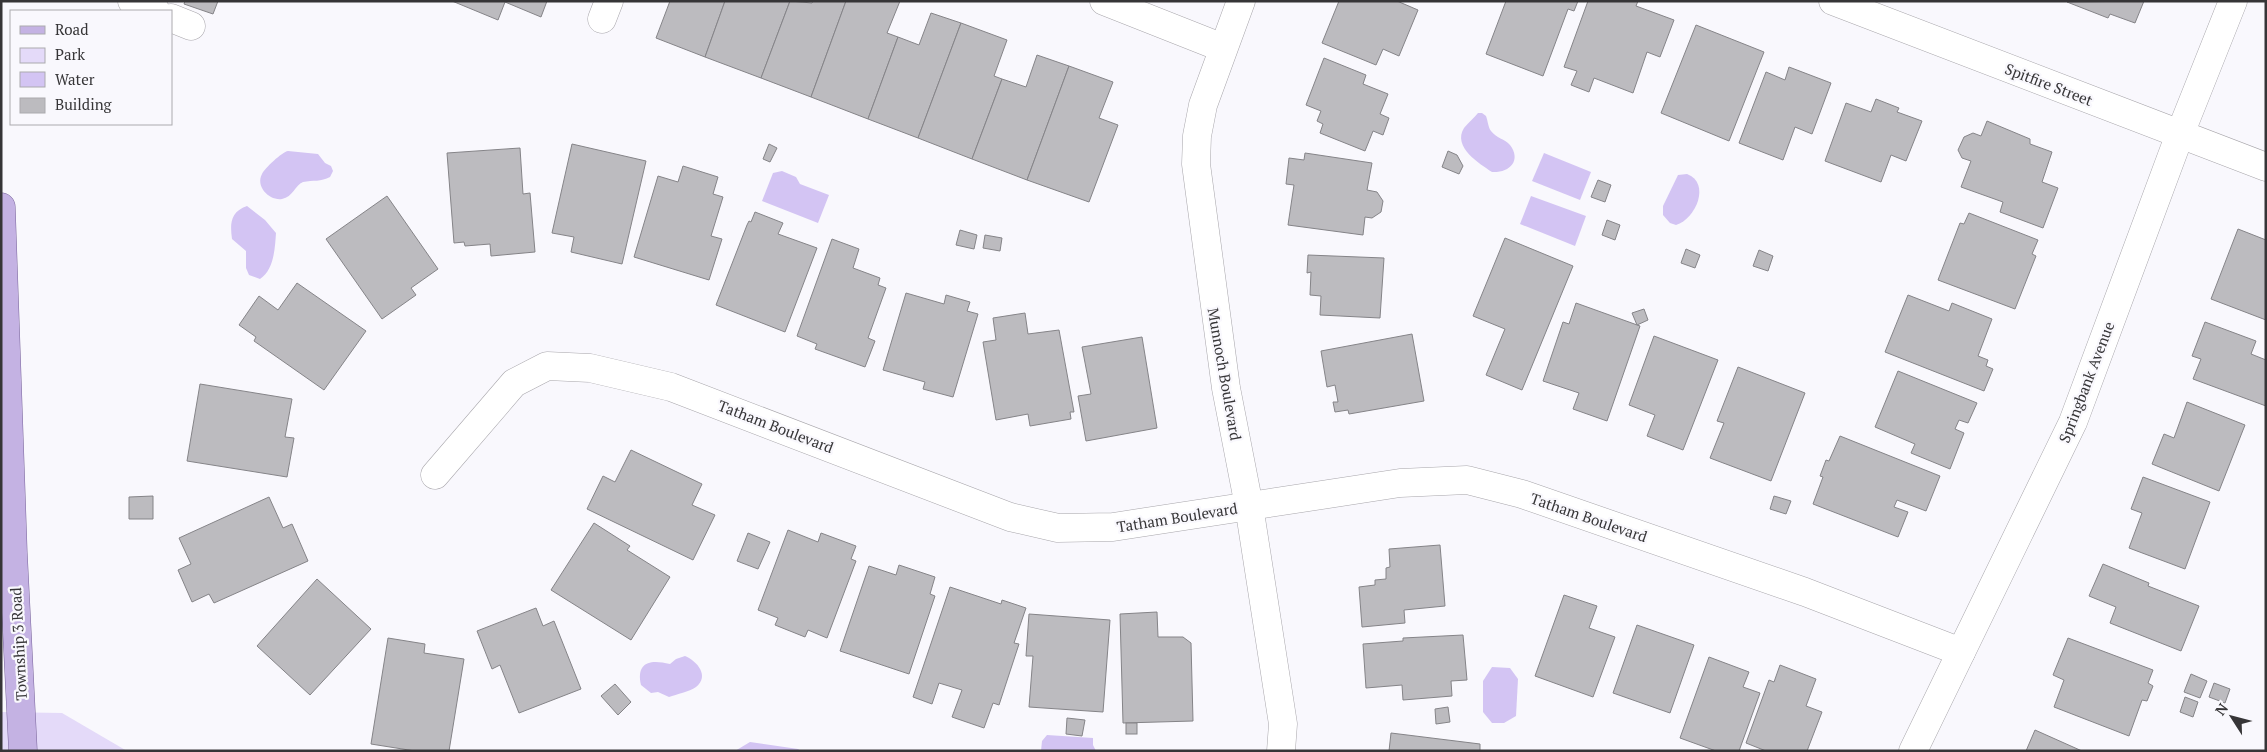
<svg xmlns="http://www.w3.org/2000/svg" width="2267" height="752" viewBox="0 0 2267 752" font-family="'PT Serif',serif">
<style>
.green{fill:#e4daf9}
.water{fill:#d3c4f3}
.building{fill:#bcbbbf;stroke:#858488}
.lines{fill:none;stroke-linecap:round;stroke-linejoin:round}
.minor-casing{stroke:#a8a6ab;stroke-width:29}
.major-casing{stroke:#78649a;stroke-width:29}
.minor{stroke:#fff;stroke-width:28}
.major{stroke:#c4b2e3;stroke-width:28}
.labels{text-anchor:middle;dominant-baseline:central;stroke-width:4.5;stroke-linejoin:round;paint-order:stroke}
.street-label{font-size:15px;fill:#363537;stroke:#f9f8fd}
</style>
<rect width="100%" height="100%" fill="#f9f8fd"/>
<path class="green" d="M1 712 62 713 127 751H1Z"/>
<g class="water">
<path d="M1478 113H1482L1486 116C1488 121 1488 127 1491 131 1496 138 1505 139 1510 145 1522 161 1509 173 1492 172 1480 164 1452 147 1464 128 1468 123 1474 118 1478 113Z"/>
<path d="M288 151 318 154 325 163 331 166 333 171 330 177C321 182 313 180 303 182 295 185 293 197 282 199 270 201 255 187 262 174 265 168 282 152 288 151Z"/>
<path d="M1544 153 1591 172 1580 200 1532 181Z"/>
<path d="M782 171 796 177 800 184 829 195 818 223 762 201 773 173Z"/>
<path d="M1687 174C1711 183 1696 219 1676 225L1670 223 1663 215V206L1678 175Z"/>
<path d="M1531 196 1586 216 1575 246 1520 224Z"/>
<path d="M247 206 265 220 276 233C275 248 274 270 260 279L249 275 246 268V251L232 239C230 224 230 212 247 206Z"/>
<path d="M685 656C697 661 710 676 696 687 689 692 677 694 669 697L658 692 651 693 641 685C636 662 650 659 670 664L676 659Z"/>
<path d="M1492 667 1510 668 1518 679 1516 716 1504 723H1492L1483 712V681Z"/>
<path d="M1047 735 1093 738V745L1096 751H1041L1042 741Z"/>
<path d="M750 742 798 749 801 751H735Z"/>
</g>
<g class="building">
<path d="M185 1H218L213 14 184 4Z"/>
<path d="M452 1H547L541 17 505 2 498 20Z"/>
<path d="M670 1H725L705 57 656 38Z"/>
<path d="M725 1H790L761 78 705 57Z"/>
<path d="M790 1 812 3 813 1H846L811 97 761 78Z"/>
<path d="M846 1H900L887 33 898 37 868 119 811 97Z"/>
<path d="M1339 1H1397L1418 10 1399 56 1383 49 1376 65 1322 43Z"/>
<path d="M1506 1H1578L1574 11 1568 9 1543 76 1486 54Z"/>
<path d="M1588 1H1638L1636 6 1674 20 1660 57 1647 52 1633 93 1594 78 1589 92 1571 85 1577 71 1564 67Z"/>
<path d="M2144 1 2135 23 2110 14 2108 18 2067 2Z"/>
<path d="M931 13 961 23 918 138 868 119 898 37 919 45Z"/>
<path d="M961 23 1007 40 994 76 1002 79 972 159 918 138Z"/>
<path d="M1696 25 1764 52 1729 141 1661 113Z"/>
<path d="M1037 55 1069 66 1027 180 972 159 1002 79 1026 87Z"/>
<path d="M1324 58 1366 75 1363 84 1388 94 1380 114 1389 118 1383 135 1373 131 1365 151 1320 133 1323 124 1317 121 1321 111 1306 105Z"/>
<path d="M1069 66 1113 82 1099 118 1118 125 1089 202 1027 180Z"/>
<path d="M1789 67 1831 83 1812 134 1795 127 1783 160 1739 143 1766 72 1785 80Z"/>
<path d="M1876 99 1899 108 1897 112 1922 121 1906 161 1891 155 1881 182 1825 161 1846 103 1871 112Z"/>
<path d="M1987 121 2030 139V144L2052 152 2042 182 2058 188 2043 228 2000 212 2003 202 1961 187 1971 161 1962 158 1958 150 1964 137 1973 133 1981 136Z"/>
<path d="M572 144 646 161 622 264 571 252 574 237 552 233Z"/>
<path d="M769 144 777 148 770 162 763 159Z"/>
<path d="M520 148 523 194 530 193 535 252 491 256 490 244 465 246 464 242 454 243 447 153Z"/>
<path d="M1448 151 1457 155 1463 166 1459 174 1442 167Z"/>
<path d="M1305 153 1372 163 1367 190 1377 192 1383 201 1381 212 1372 218 1365 217 1363 235 1288 225 1294 185 1286 184 1289 158 1304 160Z"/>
<path d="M683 166 718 177 713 194 723 197 711 236 722 239 709 280 634 257 658 176 678 182Z"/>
<path d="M1598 180 1611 185 1605 202 1591 197Z"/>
<path d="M387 196 438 269 411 288 416 295 382 319 326 239Z"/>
<path d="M755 212 783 223 778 234 817 248 785 332 716 305 747 225 749 221 751 222Z"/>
<path d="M1969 213 2038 240 2032 254 2036 256 2015 309 1938 280 1960 223 1964 224Z"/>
<path d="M1607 220 1620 225 1615 240 1602 235Z"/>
<path d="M2238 229 2266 240V320L2211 299Z"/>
<path d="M960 230 977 235 974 249 956 245Z"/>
<path d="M985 235 1002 238 1000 251 983 248Z"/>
<path d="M1505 238 1573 266 1522 390 1486 375 1505 329 1473 316Z"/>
<path d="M832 239 859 249 853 268 880 278 878 285 886 288 868 338 875 341 865 367 815 349 817 344 797 336Z"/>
<path d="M1686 249 1700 255 1695 268 1681 263Z"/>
<path d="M1759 250 1773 256 1768 271 1753 266Z"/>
<path d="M1308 255 1384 258 1380 318 1320 315 1321 296 1310 295 1311 272 1307 273Z"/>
<path d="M297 283 366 331 324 390 254 341 256 337 239 325 259 296 278 310Z"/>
<path d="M906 293 944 304 946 295 970 302 967 311 978 314 953 397 923 389 925 382 883 370Z"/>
<path d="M1908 295 1949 311 1952 303 1992 319 1978 356 1988 360 1986 366 1993 369 1984 391 1885 352Z"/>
<path d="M1576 303 1640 326 1607 421 1573 409 1579 393 1543 381 1563 322 1569 324Z"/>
<path d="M1644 309 1648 320 1637 325 1632 313Z"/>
<path d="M1025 313 1028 334 1059 330 1074 412H1070L1071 419 1030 426 1028 414 996 420 983 342 996 340 993 318Z"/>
<path d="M2205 322 2256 341 2251 354 2266 360V406L2193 379 2201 359 2192 356Z"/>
<path d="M1412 334 1424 401 1349 414 1348 410 1335 412 1333 402H1338L1335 385 1327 387 1321 351Z"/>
<path d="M1654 336 1718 360 1683 450 1647 436 1655 415 1629 405Z"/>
<path d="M1142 337 1157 428 1086 441 1078 396 1091 394 1082 347Z"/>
<path d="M1738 367 1805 393 1771 481 1710 458 1724 423 1717 421Z"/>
<path d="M1898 371 1977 403 1968 423 1959 420 1955 429 1964 433 1950 469 1911 453 1915 444 1875 427Z"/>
<path d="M200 384 292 399 285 437 294 438 287 477 187 461Z"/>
<path d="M2187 402 2245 425 2219 491 2152 464 2164 434 2174 438Z"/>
<path d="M1840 436 1940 476 1926 511 1897 500 1894 507 1908 512 1898 537 1813 504 1823 477 1820 476 1826 460 1829 461Z"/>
<path d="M631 450 702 484 692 505 715 515 693 560 587 509 603 476 615 482Z"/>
<path d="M2143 477 2210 502 2185 569 2129 548 2142 513 2131 509Z"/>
<path d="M153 496V519H129V497Z"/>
<path d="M1774 496 1791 501 1786 514 1770 509Z"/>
<path d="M269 497 283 528 292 524 308 561 214 603 209 594 192 602 178 570 191 564 179 538Z"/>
<path d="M594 523 630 546 627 550 670 577 631 640 551 590Z"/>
<path d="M788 530 818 542 821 533 856 546 851 559 856 561 827 638 808 630 805 637 775 625 778 618 758 610Z"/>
<path d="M748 533 770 542 758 569 737 561Z"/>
<path d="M1440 545 1445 606 1404 610 1405 623 1362 627 1359 587 1375 585V580L1386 579V568L1390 567 1389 549Z"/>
<path d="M2103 564 2149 583 2148 586 2199 606 2181 651 2110 623 2116 607 2089 596Z"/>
<path d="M899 565 935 577 930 594 935 596 909 674 840 651 869 566 896 575Z"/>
<path d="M317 579 371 629 310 695 257 646Z"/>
<path d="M950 587 1001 604 1002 600 1026 608 1014 643 1019 644 999 705 993 703 984 728 952 717 962 690 939 683 932 704 913 697Z"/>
<path d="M1564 595 1597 606 1589 628 1615 637 1593 697 1535 676Z"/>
<path d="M536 608 543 626 554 621 581 689 519 713 500 665 492 669 477 631Z"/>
<path d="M1157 612 1158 637H1183L1191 643 1193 721 1123 723 1120 614Z"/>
<path d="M1029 614 1110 620 1103 712 1029 707 1033 656H1026Z"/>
<path d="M1637 625 1694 645 1670 713 1613 693Z"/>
<path d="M1463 635 1467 680 1451 681 1452 696 1403 700 1402 685 1366 688 1363 644 1403 641V638Z"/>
<path d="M388 638 425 644 424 653 464 659 449 751H415L371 744Z"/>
<path d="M2068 638 2153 670 2148 683 2153 686 2147 701 2142 700 2129 736 2054 707 2064 680 2053 675Z"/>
<path d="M1709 657 1749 672 1743 687 1760 693 1739 751H1716L1680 738Z"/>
<path d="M1780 665 1816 679 1806 706 1822 712 1807 751H1766L1746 743 1769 680 1774 682Z"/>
<path d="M2191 674 2207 681 2200 698 2184 692Z"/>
<path d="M2214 683 2230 689 2225 703 2209 697Z"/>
<path d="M615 684 631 702 618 715 601 696Z"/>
<path d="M2185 697 2198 702 2193 717 2180 712Z"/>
<path d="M1448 707 1450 722 1436 724 1435 709Z"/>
<path d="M1067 718 1085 720 1082 736 1066 734Z"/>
<rect x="1126" y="723" width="11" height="11"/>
<path d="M2035 730 2082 751H2026Z"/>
<path d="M1391 733 1480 744V751H1389Z"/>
</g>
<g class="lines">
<defs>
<g id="minor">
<path d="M132 1 156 11"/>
<path d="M1104 1 1223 48"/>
<path d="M1241 1 1203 105 1197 136 1196 164 1226 388 1249 506 1283 724 1281 751"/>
<path d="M1833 1 2266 167"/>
<path d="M171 18 191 26"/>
<path d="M602 19 609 1"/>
<path d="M435 475 514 383 547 366 590 368 671 387 1010 517 1058 528 1113 527 1400 483 1467 480 1522 494 1805 592 1961 652"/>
<path d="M1913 751 2073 422 2180 134 2233 1"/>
</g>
<path id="major" d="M1 207 13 553 23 751"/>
</defs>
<use href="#minor" class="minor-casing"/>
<use href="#major" class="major-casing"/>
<use href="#minor" class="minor"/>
<use href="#major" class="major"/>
</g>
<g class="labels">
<g class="street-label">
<text transform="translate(2049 84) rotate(21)">Spitfire Street</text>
<text transform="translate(1225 374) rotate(80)">Munnoch Boulevard</text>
<text transform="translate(2086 382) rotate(-69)">Springbank Avenue</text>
<text transform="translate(776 426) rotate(21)">Tatham Boulevard</text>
<text transform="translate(1177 517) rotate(-9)">Tatham Boulevard</text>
<text transform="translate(1589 517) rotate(19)">Tatham Boulevard</text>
<text transform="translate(18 644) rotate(-93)">Township 3 Road</text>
</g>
</g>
<rect width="2267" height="752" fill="none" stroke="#363537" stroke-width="5"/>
<rect x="10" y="10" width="162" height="115" fill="#f9f8fd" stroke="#abaaae"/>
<rect x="20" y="26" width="25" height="8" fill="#c4b2e3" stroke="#abaaae"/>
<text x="55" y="35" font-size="15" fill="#363537">Road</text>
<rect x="20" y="48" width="25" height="15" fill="#e4daf9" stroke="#abaaae"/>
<text x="55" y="60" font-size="15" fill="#363537">Park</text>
<rect x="20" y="72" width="25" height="15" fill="#d3c4f3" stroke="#abaaae"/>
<text x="55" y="85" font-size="15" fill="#363537">Water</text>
<rect x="20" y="98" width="25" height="15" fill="#bcbbbf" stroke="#abaaae"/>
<text x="55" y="110" font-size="15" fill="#363537">Building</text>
<g transform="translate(2232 717) rotate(306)" stroke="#f9f8fd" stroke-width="4" paint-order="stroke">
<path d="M0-4L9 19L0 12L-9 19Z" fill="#363537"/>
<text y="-8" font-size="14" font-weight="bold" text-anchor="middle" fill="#363537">N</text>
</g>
</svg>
